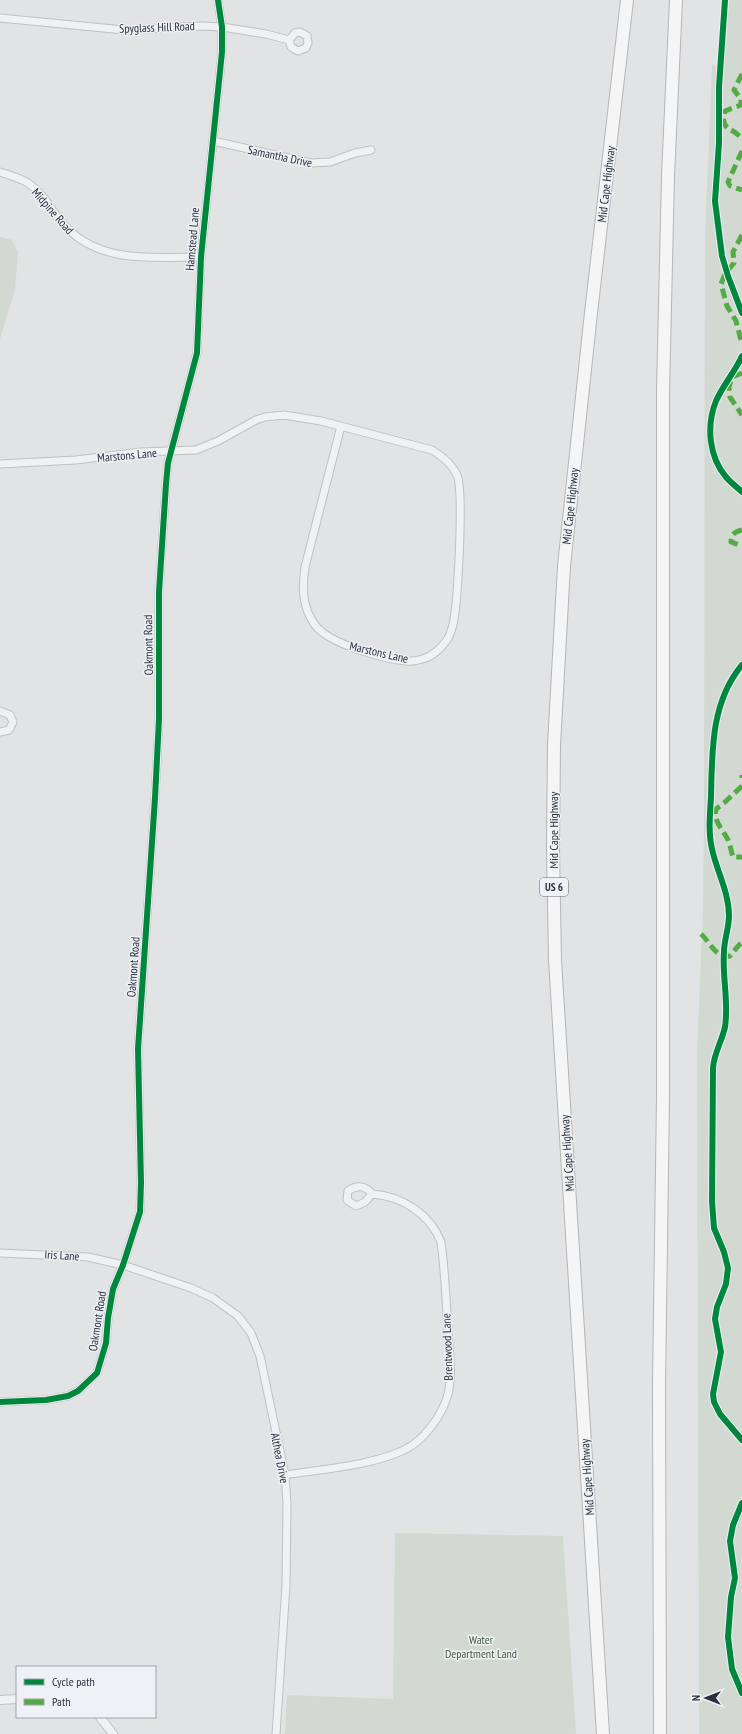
<svg xmlns="http://www.w3.org/2000/svg" width="742" height="1734" viewBox="0 0 742 1734" font-family="'PT Sans Narrow',sans-serif">
<style>
.green{fill:#d2d9d1}
.lines{fill:none;stroke-linecap:round;stroke-linejoin:round}
.minor-casing{stroke:#bfc1c3;stroke-width:9}
.tertiary-casing{stroke:#bfc1c3;stroke-width:10}
.motorway-casing{stroke:#b3b6ba;stroke-width:14}
.minor{stroke:#eff1f2;stroke-width:7}
.tertiary{stroke:#eff1f2;stroke-width:8}
.motorway{stroke:#f5f5f5;stroke-width:12}
.quiet{stroke:#53ab46;stroke-width:5;stroke-dasharray:10 5;stroke-linecap:butt}
.cycleway-casing{stroke:#eef1f5;stroke-width:8}
.cycleway{stroke:#00873e;stroke-width:6}
.labels{text-anchor:middle;dominant-baseline:central;stroke-width:3;stroke-linejoin:round;paint-order:stroke}
.shield{fill:#eef1f5;stroke:#656a74;stroke-width:1}
.shield-label{font-size:11px;font-weight:bold;fill:#2a303c}
.street-label{font-size:12px;fill:#2a303c;stroke:#eef1f5}
.park-label{font-size:12px;fill:#3e5638;stroke:#eef1f5}
</style>
<rect width="100%" height="100%" fill="#e1e3e5"/>
<g class="green">
<path d="M722 0H742V1734H699L697 1054 703 911 704 825 705 236 712 65 717 66Z"/>
<path d="M0 237 12 240 18 252 15 290 0 339Z"/>
<path d="M395 1533 563 1536 576 1734H285L287 1695 393 1699Z"/>
</g>
<g class="lines">
<defs>
<g id="minor">
<path d="M0 18 124 30 202 26 222 27 266 34 289 40 295 33 300 32 307 36 308 43 306 48 298 51 291 47 289 40"/>
<path d="M213 141 311 163 330 162 355 153 371 150"/>
<path d="M0 172C9 175 20 178 28 183 46 195 53 215 68 229 103 264 156 257 201 257"/>
<path d="M0 464 76 460 141 452 196 450 218 441 256 420 265 417 284 415 321 421 432 450C442 456 452 464 457 475 464 491 458 609 452 628 450 637 444 645 437 651 429 658 417 662 406 661 384 659 329 644 315 625 302 607 302 588 305 567L341 426"/>
<path d="M0 711 10 715 13 722 9 730 0 732"/>
<path d="M0 1253 88 1257 123 1265 191 1288 213 1298 238 1316 251 1333 260 1356 285 1475 287 1504 286 1585 276 1734"/>
<path d="M0 1402 46 1400 68 1396 78 1391 97 1373 106 1343 108 1318 113 1289 123 1265 140 1212 141 1183 138 1049 155 798 159 719V592L166 484 168 463 197 353 201 257 222 52V27L218 0"/>
<path d="M285 1475C322 1469 370 1466 404 1450 424 1441 443 1414 448 1394 453 1374 449 1350 448 1330 446 1301 445 1271 441 1242 430 1214 402 1196 372 1194L365 1202 356 1206 347 1200 348 1191C357 1184 366 1186 372 1194"/>
</g>
<g id="tertiary">
<path d="M0 1700 17 1699"/>
<path d="M100 1717 113 1734"/>
</g>
<g id="motorway">
<path d="M603 1734 555 960 553 849 554 745 564 566 591 313 627 0"/>
<path d="M660 1734 659 1385 663 1098V392L668 176 676 0"/>
</g>
</defs>
<use href="#minor" class="minor-casing"/>
<use href="#tertiary" class="tertiary-casing"/>
<use href="#motorway" class="motorway-casing"/>
<use href="#minor" class="minor"/>
<use href="#tertiary" class="tertiary"/>
<use href="#motorway" class="motorway"/>
<g class="quiet">
<path d="M742 74 734 90 741 99V105L725 111C720 132 731 125 742 139"/>
<path d="M742 151 728 182 730 186 742 190"/>
<path d="M742 235 733 252 734 263 725 274 721 284 727 306 736 321 742 344"/>
<path d="M742 373 732 377 729 387 730 397 742 415"/>
<path d="M742 530C735 532 731 534 731 542L742 546"/>
<path d="M742 775V778"/>
<path d="M742 786 724 803 716 809C713 820 722 829 727 838 730 843 731 851 733 857H742"/>
<path d="M701 934C710 942 716 959 730 956L739 945 742 943"/>
</g>
<defs>
<g id="cycleway">
<path d="M725 0 719 87V143L715 201 722 256 728 276 742 313"/>
<path d="M742 356C735 372 723 385 716 401 706 426 709 457 726 477 731 483 737 487 742 492"/>
<path d="M742 665C711 702 712 751 711 797 710 814 708 832 712 849 717 872 729 892 729 916 729 928 724 940 724 952 722 977 729 1002 725 1027 722 1041 714 1053 713 1068L712 1201 714 1228 724 1252 728 1268 726 1284 717 1307 715 1319 721 1352 713 1394 714 1402 720 1414 742 1440"/>
<path d="M0 1402 46 1400 68 1396 78 1391 97 1373 106 1343 108 1318 113 1289 123 1265 140 1212 141 1183 138 1049 155 798 159 719V592L166 484 168 463 197 353 201 257 222 52V27L218 0"/>
<path d="M742 1503 733 1525 730 1541 735 1578 731 1597 728 1637 732 1669 742 1693"/>
</g>
</defs>
<use href="#cycleway" class="cycleway-casing"/>
<use href="#cycleway" class="cycleway"/>
</g>
<g class="labels">
<rect class="shield" x="540" y="878" width="28" height="18" rx="3"/>
<g class="shield-label">
<text x="554" y="887">US 6</text>
</g>
<g class="street-label">
<text transform="translate(157 27) rotate(-2)">Spyglass Hill Road</text>
<text transform="translate(280 156) rotate(12)">Samantha Drive</text>
<text transform="translate(606 184) rotate(-83)">Mid Cape Highway</text>
<text transform="translate(53 211) rotate(49)">Midpine Road</text>
<text transform="translate(192 239) rotate(-85)">Hamstead Lane</text>
<text transform="translate(127 455) rotate(-5)">Marstons Lane</text>
<text transform="translate(570 506) rotate(-84)">Mid Cape Highway</text>
<text transform="translate(148 645) rotate(-91)">Oakmont Road</text>
<text transform="translate(379 652) rotate(13)">Marstons Lane</text>
<text transform="translate(553 830) rotate(-90)">Mid Cape Highway</text>
<text transform="translate(133 967) rotate(-86)">Oakmont Road</text>
<text transform="translate(567 1153) rotate(-94)">Mid Cape Highway</text>
<text transform="translate(62 1255) rotate(3)">Iris Lane</text>
<text transform="translate(97 1321) rotate(-81)">Oakmont Road</text>
<text transform="translate(447 1347) rotate(-92)">Brentwood Lane</text>
<text transform="translate(280 1458) rotate(79)">Althea Drive</text>
<text transform="translate(587 1477) rotate(-94)">Mid Cape Highway</text>
</g>
<g class="park-label">
<text x="481" y="1639">Water<tspan x="481" dy="14">Department Land</tspan></text>
</g>
</g>
<rect x="16" y="1666" width="140" height="52" fill="#eef1f5" stroke="#a0a4ab"/>
<rect x="24" y="1679" width="20" height="6" fill="#00873e" stroke="#a0a4ab"/>
<text x="52" y="1686" font-size="12" fill="#2a303c">Cycle path</text>
<rect x="24" y="1699" width="20" height="6" fill="#53ab46" stroke="#a0a4ab"/>
<text x="52" y="1706" font-size="12" fill="#2a303c">Path</text>
<g transform="translate(706 1698) rotate(270)" stroke="#eef1f5" stroke-width="3" paint-order="stroke">
<path d="M0-3L7 15L0 10L-7 15Z" fill="#2a303c"/>
<text y="-6" font-size="11" font-weight="bold" text-anchor="middle" fill="#2a303c">N</text>
</g>
</svg>
